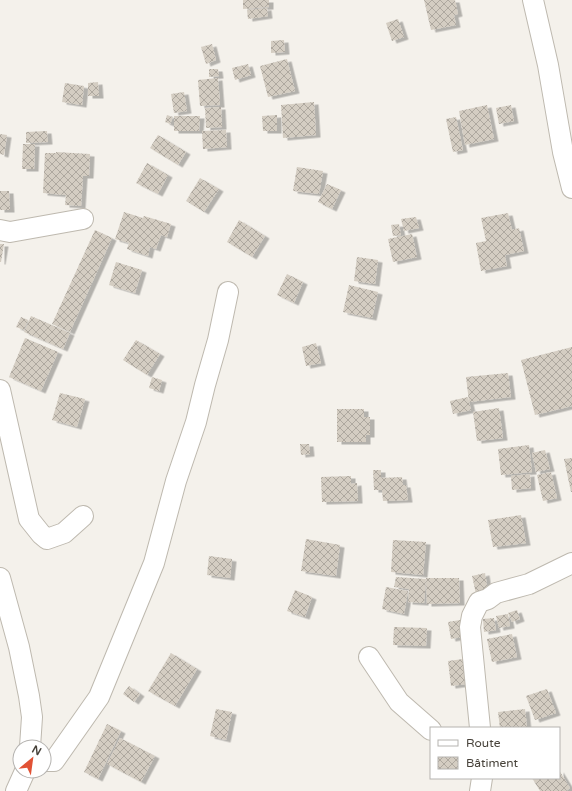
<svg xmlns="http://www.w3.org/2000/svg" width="572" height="791" viewBox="0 0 572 791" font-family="'Varela Round',sans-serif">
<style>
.building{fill:url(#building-cross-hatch);filter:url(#shadow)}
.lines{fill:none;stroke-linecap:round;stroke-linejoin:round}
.street-casing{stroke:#beb9af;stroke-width:22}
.street{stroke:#fff;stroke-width:20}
</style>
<defs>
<pattern id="building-cross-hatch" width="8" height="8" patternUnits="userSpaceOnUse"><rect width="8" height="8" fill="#d4cdc2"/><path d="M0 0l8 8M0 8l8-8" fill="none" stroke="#aea89f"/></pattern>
<filter id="shadow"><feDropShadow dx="4.5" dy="2.5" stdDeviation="0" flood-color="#0004"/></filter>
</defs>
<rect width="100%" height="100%" fill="#f4f1eb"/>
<g class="building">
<path d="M243 0H269V7L243 9Z"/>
<path d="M424 0H455L458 14 454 15 456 25 431 30Z"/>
<path d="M267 8 268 16 248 19 247 10Z"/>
<path d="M398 19 404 37 392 41 386 23Z"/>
<path d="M284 40 285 52 271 53V41Z"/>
<path d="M212 44 216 60 206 64 201 47Z"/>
<path d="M287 59 295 91 268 97 260 66Z"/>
<path d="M248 64 251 75 235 80 232 68Z"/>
<path d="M209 69H218L219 76 209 77Z"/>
<path d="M218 78 220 105 200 106 198 80Z"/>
<path d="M98 82 99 96H88V83Z"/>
<path d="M65 83 84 86 82 105 62 102Z"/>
<path d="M184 92 187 111 174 113 171 94Z"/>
<path d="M314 102 316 135 283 138 281 105Z"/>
<path d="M487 105 494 139 465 145 459 111Z"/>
<path d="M511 105 514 121 499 124 496 108Z"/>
<path d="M221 107 222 127 206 128 205 108Z"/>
<path d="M167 115 173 117 170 124 165 122Z"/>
<path d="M277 115V131H263L262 116Z"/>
<path d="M174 116H200L199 131H174Z"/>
<path d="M456 117 463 150 453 152 446 119Z"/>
<path d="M226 130 227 147 203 149 202 131Z"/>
<path d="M47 131 48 142 26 143V132Z"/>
<path d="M0 134 7 135 4 155 0 154Z"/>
<path d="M158 135 186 152 178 165 150 148Z"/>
<path d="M23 144H35L34 169H22Z"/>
<path d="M56 152 90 154 89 176H83L81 206 65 205 66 195 43 193 45 153H56Z"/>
<path d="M147 163 168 175 158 194 136 183Z"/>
<path d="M297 167 323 171 319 194 293 191Z"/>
<path d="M200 178 219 189 204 212 186 201Z"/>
<path d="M327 184 341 190 332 209 318 202Z"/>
<path d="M0 191H9L10 210H0Z"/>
<path d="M124 212 143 218 144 216 171 224 167 237 161 235 156 249 150 247 148 256 127 249 129 243 115 239Z"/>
<path d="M508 213 512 230 519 228 524 251 505 255 507 266 481 271 476 243 486 241 481 218Z"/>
<path d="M416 217 419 228 404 231 401 219Z"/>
<path d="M239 220 265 236 252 257 227 242Z"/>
<path d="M399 224 401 235 393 236 391 225Z"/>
<path d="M95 230 112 238 70 332 52 324Z"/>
<path d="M412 234 417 257 393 262 388 239Z"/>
<path d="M0 244H4L1 262H0Z"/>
<path d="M357 257 378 260 375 284 354 281Z"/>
<path d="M116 262 142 270 135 293 109 285Z"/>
<path d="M287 274 303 282 294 303 277 295Z"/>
<path d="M349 285 378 292 372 318 343 312Z"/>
<path d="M31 316 70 333 63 349 24 332Z"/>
<path d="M21 317 28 320 24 330 16 327Z"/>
<path d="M25 338 58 352 41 391 9 377Z"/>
<path d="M136 340 160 354 147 375 123 360Z"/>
<path d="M316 343 321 363 306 366 302 347Z"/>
<path d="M572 347V406L535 415 521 360Z"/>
<path d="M508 373 511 397 469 402 466 377Z"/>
<path d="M152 377 162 380 159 391 149 388Z"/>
<path d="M60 393 85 399 77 427 52 420Z"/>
<path d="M468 397 471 410 453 414 450 401Z"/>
<path d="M499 408 503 438 477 441 473 412Z"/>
<path d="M337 409H364V417H370V435H366V442H337Z"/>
<path d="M300 444H309L310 454 301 455Z"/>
<path d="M529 445 532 472 501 475 498 449Z"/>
<path d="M545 450 550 469 536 472 532 453Z"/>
<path d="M572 458V492H571L564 459Z"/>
<path d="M373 470H381V478L402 477 403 485H406L408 500 383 501 382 490H374Z"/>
<path d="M551 472 557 498 543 501 537 475Z"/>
<path d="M530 474 531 488 512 490 511 476Z"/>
<path d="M351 476V484L357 483 358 501 322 502 321 477Z"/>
<path d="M521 515 526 543 493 547 488 520Z"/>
<path d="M306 539 340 545 336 576 301 571Z"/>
<path d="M393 540 426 542 423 575 391 572Z"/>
<path d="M209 556 232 559 230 578 207 575Z"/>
<path d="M485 573 488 592 476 594 472 576Z"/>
<path d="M396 577 426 579 424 603 408 602 409 589 394 587Z"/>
<path d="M426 578H459L460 603 427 604Z"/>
<path d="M386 587 408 591 404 614 382 609Z"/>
<path d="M295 590 312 597 305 617 287 611Z"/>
<path d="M517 610 520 619 512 622 508 613Z"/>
<path d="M508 614 510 626 499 628 496 616Z"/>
<path d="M494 618 496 630 484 632 483 619Z"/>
<path d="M466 619 468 636 451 639 448 622Z"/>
<path d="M394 627 427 628 426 646 393 645Z"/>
<path d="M512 634 517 657 492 662 487 639Z"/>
<path d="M171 653 197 669 175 706 148 691Z"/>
<path d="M471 658 474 683 451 686 448 661Z"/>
<path d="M129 686 140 694 134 702 123 694Z"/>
<path d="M547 689 556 713 535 720 526 696Z"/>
<path d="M216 709 232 712 226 740 210 736Z"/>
<path d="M525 709 527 728H500L498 712Z"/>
<path d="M107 724 121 731 98 779 84 772Z"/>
<path d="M120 738 155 756 141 782 107 764Z"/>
<path d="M559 770 570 788 566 791H540L532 778H559Z"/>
</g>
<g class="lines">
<defs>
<g id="street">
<path d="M533 0 548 65 563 152 572 188"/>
<path d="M0 230 10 232 83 219"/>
<path d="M0 390 29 519 41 534 47 539 64 533 83 516"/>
<path d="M0 578 19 647 29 696 32 717 30 747"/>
<path d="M369 657 399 702 431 730"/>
<path d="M480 728 470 627 472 616 479 602 488 599 496 593 529 584 572 563"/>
<path d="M44 761H54L99 697 154 563 176 481 196 422 205 385 218 340 228 292"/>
<path d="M16 791 25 771"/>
<path d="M480 791 482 778"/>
</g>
</defs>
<use href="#street" class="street-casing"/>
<use href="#street" class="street"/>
</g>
<rect x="430" y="727" width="130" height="52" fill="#ffffff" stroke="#b5b3b0"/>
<rect x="438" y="740" width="20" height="6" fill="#ffffff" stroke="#b5b3b0"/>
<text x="466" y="747" font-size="12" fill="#47423a">Route</text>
<rect x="438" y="757" width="20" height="12" fill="url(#building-cross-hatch)" stroke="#b5b3b0"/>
<text x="466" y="767" font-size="12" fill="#47423a">Bâtiment</text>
<g transform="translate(32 759) rotate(29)"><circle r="19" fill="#ffffff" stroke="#b5b3b0"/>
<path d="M0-3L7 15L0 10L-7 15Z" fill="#e15235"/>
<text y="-6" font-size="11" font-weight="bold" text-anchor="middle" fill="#47423a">N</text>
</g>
</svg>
